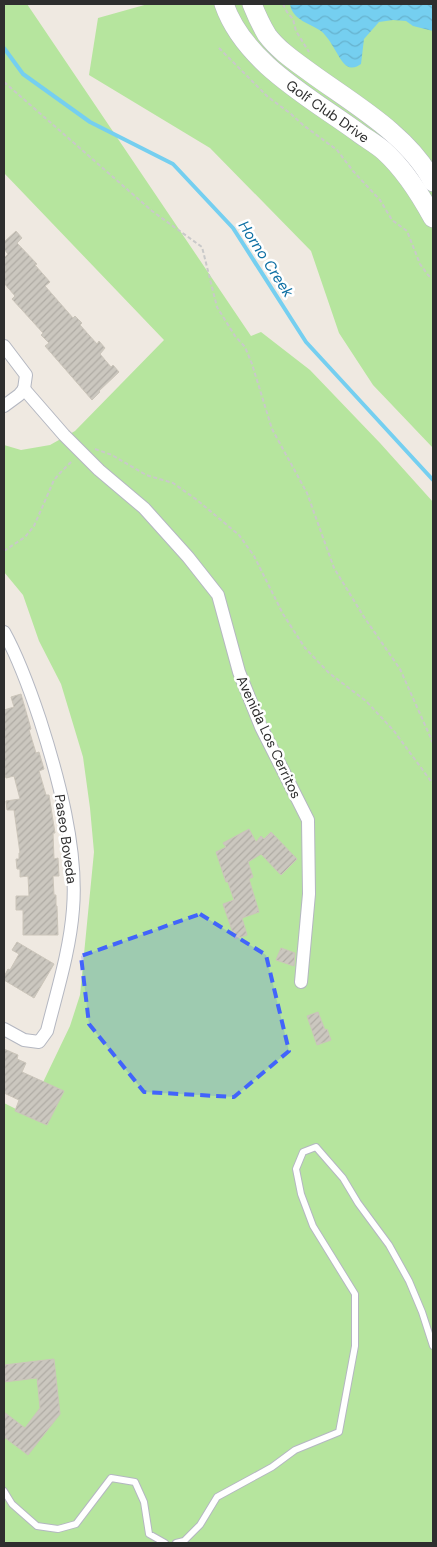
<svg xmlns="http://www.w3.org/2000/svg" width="437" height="1547" viewBox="0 0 437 1547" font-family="'DM Sans',sans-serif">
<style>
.green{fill:#b6e59e}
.water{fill:url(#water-waves)}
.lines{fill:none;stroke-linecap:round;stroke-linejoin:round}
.stream{stroke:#75cff0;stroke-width:4}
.building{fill:url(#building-hatch);stroke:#cbc5ba}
.lane-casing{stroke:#b4b7c1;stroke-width:8}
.street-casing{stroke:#b4b7c1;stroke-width:14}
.secondary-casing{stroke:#b4b7c1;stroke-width:20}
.path{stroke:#c9c9c9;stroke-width:2;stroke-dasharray:4 2.5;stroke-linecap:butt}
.lane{stroke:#fff;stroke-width:6}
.street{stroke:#fff;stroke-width:12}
.secondary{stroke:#fff;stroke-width:19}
.marked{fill:#4264fb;fill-opacity:0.2;stroke:#4264fb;stroke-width:4;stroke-dasharray:10 6;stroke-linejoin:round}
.labels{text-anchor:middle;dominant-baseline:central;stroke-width:5;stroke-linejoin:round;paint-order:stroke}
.street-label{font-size:14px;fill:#2e2e2e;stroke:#fff}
.water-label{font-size:15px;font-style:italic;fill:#0d6fa3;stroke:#fff}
</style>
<defs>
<pattern id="water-waves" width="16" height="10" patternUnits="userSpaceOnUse" patternTransform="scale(1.25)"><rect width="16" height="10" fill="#75cff0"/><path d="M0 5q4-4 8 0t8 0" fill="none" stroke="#66b2ce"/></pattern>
<pattern id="building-hatch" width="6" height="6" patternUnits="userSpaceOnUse" patternTransform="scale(1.25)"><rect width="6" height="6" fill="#cbc7bf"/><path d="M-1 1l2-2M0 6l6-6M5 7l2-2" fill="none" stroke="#afaba4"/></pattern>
</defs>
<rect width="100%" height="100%" fill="#efe9e1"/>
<g class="green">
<path d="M4 4H27L251 336 261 332 310 370 380 443 433 502V1543H4V1103L18 1110 35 1099 70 1026 80 995 94 852 90 808 83 757 61 684 39 641 23 595 4 572V445L21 450 50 445 75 431 164 340 4 173Z"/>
<path d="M148 4H433V448L373 385 339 333 311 251 210 148 89 75 98 18Z"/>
</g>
<path class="water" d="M290 4H433V31L413 26 406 21 393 20 379 22 364 39 361 64C357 67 352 69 347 66 339 61 332 40 321 31 311 24 292 20 290 4Z"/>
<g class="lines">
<path class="stream" d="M4 48 23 74 90 122 173 164 233 228 306 342 433 480"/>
</g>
<g class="building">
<path d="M16 231 22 238 17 243 37 264 35 265 50 282 45 286 73 318 75 316 82 323 80 325 97 344 99 341 105 348 100 354 111 367 113 365 119 372 99 391 100 392 92 400 45 346 49 343 41 335 43 333 12 299 15 296 4 283V258L8 254 4 249V242Z"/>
<path d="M21 694 31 729 29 730 36 753 39 752 44 769 39 771 46 795H49L55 833H53L54 859 58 858 59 876H53L54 895H56V906H57L58 935H23V910H16V896H29L28 876 20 877V869H17L16 859H19V853H20L14 810H7L6 801 20 799 14 776 6 778 4 771V710L14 707 11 697Z"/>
<path d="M249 829 256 842 261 836 264 839 271 832 297 859 281 875 261 854 248 862 253 877 249 879 259 912 242 918 247 935 235 939 223 904 234 900 228 882H226L216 852 226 847 223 843Z"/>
<path d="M17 942 54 964 34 998 4 980V977L8 969 10 970 19 954 12 950Z"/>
<path d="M281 948 295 953 294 966 276 960Z"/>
<path d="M318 1012 325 1030 327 1029 331 1040 317 1045 307 1016Z"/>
<path d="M4 1049 18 1055 17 1059 26 1063 22 1072 64 1091 47 1125 15 1111 19 1100 4 1093Z"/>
<path d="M54 1359 60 1414 28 1455 4 1437V1412L25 1428 40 1408 37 1378 4 1382V1365Z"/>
</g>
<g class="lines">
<defs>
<g id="lane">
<path d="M4 1491 12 1504 37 1526 58 1529 76 1524 111 1478 135 1482 144 1502 149 1534 165 1543"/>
<path d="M176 1543 184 1541 200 1525 217 1497 272 1467 295 1450 339 1432 355 1346V1294L313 1226 301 1194 296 1169 303 1152 316 1147 343 1178 358 1203 389 1245 409 1281 422 1312 433 1346"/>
</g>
<g id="street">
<path d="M4 346 26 375 24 389"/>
<path d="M24 389 64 435 99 470 144 508 188 557 218 595 239 672 261 727 308 820 309 894 301 982"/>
<path d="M4 406 19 395 24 389"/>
<path d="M4 632C19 659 30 690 40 720 58 776 78 849 73 909 70 950 57 991 47 1031L39 1042 24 1040 4 1029"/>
</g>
<g id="secondary">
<path id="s1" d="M224 4C244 62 309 97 356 131 365 138 376 144 384 151 405 170 420 194 433 218"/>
<path d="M252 4C256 14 261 25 267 35 278 50 296 62 311 73 352 103 409 135 433 182"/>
</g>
</defs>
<use href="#lane" class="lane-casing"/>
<use href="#street" class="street-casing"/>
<use href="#secondary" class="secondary-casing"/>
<g class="path">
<path d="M283 4 287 12 293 19 296 31 309 52"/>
<path d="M219 48 268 97 291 114 303 125 337 150 353 171 380 200 392 220 407 231 420 264 428 275 433 279"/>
<path d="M4 82 152 211 202 247 217 307 235 336 245 347 252 364 272 429 307 493 334 568 364 617 400 669 433 743"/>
<path d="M95 449 112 455 146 475 173 483 197 500 239 535 254 556 283 614 305 648 329 673 366 701 394 731 433 784"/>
<path d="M4 551 25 537 34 526 54 480 60 473 73 460"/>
</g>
<use href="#lane" class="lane"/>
<use href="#street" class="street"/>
<use href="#secondary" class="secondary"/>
</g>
<path class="marked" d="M200 914 266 955 289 1051 234 1097 144 1092 89 1024 81 956Z"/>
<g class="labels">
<g class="street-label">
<text stroke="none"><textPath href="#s1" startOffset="152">Golf Club Drive</textPath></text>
<text transform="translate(269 737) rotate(65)">Avenida Los Cerritos</text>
<text transform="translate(66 839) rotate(82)">Paseo Boveda</text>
</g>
<g class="water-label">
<text transform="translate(266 259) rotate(57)">Horno Creek</text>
</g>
</g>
<rect width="437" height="1547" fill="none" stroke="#2e2e2e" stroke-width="10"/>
</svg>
